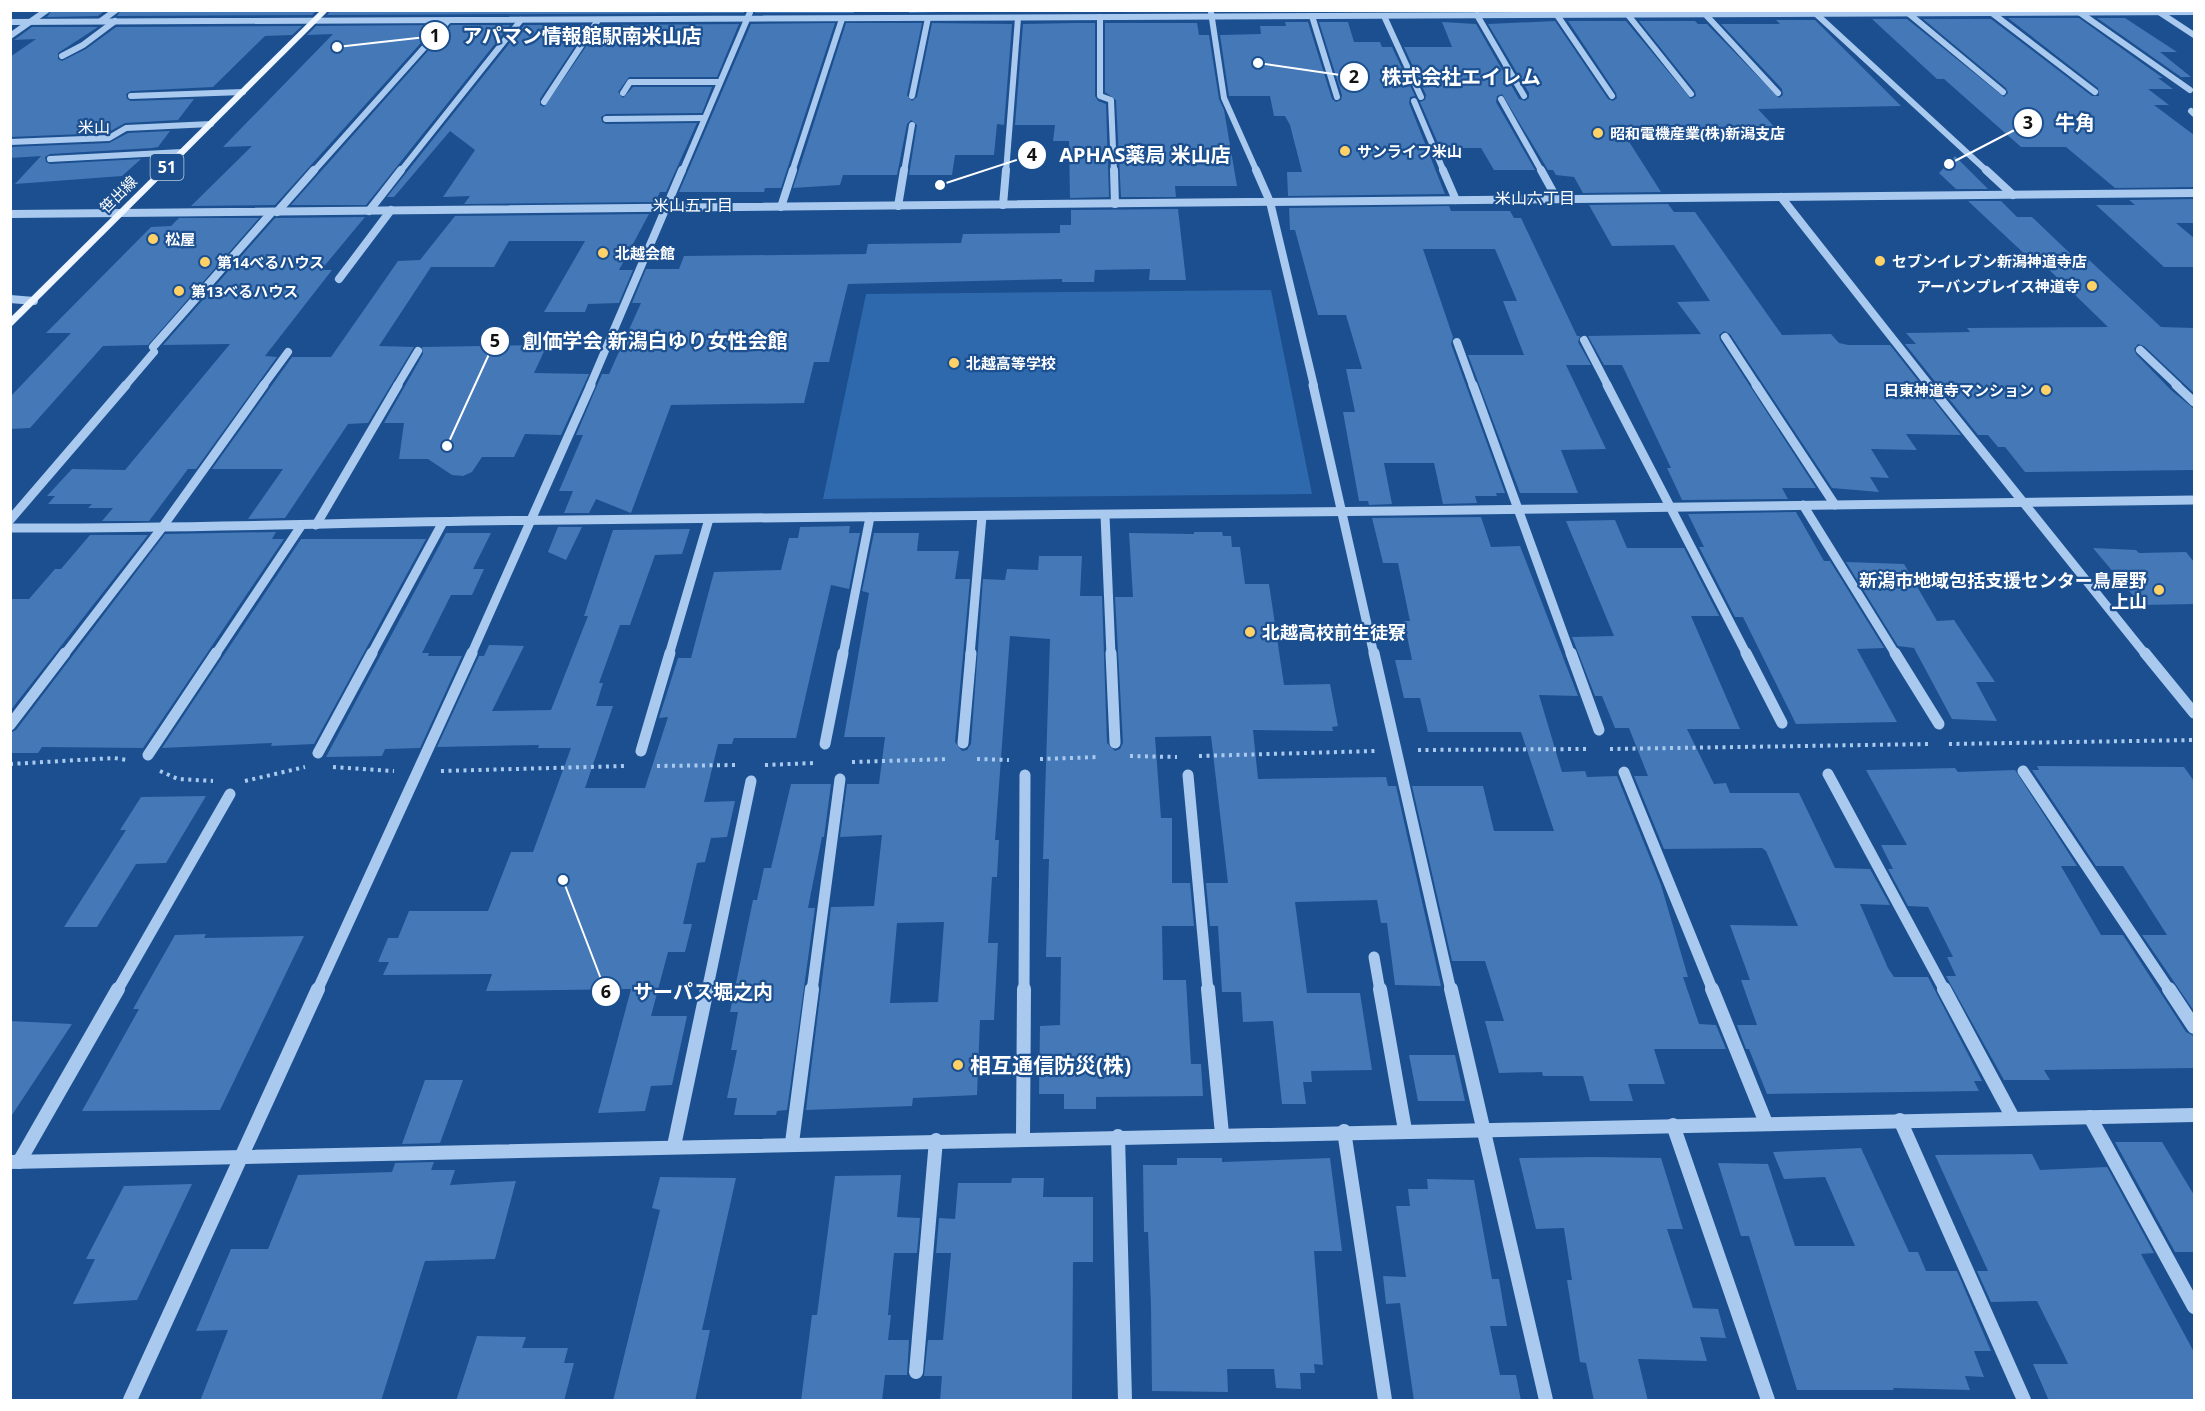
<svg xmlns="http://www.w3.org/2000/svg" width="2205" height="1411" viewBox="0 0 2205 1411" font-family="'Noto Sans','Noto Sans JP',sans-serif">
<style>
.green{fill:#2e69ad}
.building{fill:#4478b7;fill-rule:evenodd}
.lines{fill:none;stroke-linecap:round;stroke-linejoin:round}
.path{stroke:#a9c9ee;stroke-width:4;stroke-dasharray:3 4.5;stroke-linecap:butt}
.minor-far4{stroke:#a9c9ee;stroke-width:6}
.minor-far3{stroke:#a9c9ee;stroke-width:8}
.minor-far2{stroke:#a9c9ee;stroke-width:9}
.minor-far1{stroke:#a9c9ee;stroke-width:11}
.minor{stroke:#a9c9ee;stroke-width:14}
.major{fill:#f0f6ff;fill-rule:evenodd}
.poi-dot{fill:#ffd166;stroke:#1b4f8f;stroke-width:2}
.labels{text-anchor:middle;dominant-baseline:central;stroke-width:4.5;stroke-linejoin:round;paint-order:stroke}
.far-poi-label{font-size:15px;font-weight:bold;fill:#fff;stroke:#1b4f8f;text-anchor:start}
.far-street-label{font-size:15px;fill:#fff;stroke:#1b4f8f}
.far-neighbourhood-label{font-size:16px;fill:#fff;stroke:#1b4f8f}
.shield{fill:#1b4f8f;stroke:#bbcadd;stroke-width:1.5}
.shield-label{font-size:16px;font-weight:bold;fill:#fff}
.poi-label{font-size:18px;font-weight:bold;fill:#fff;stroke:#1b4f8f;text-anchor:end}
.near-poi-label{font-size:21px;font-weight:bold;fill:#fff;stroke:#1b4f8f;text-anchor:start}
.leader{fill:none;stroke:#fff;stroke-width:2}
.callout-dot{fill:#fff;stroke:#1b4f8f;stroke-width:2}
.mark-label{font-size:18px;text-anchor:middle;font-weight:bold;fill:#111}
.callout-label{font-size:20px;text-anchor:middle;font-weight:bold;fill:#fff;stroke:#1b4f8f;stroke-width:4.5;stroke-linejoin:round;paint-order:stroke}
</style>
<rect width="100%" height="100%" fill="#1b4f8f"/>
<path class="green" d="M1271 290 1312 494 823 499 866 294Z"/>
<g class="building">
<path d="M52 10H106L98 16 47 17Z"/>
<path d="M121 10H317L312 15 117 16Z"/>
<path d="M331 10H745L744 13 327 15Z"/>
<path d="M756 10H854V13H755Z"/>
<path d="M909 10H1001L909 13Z"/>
<path d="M2008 18H2079L2163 78H2158L2173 89H2148L2169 105H2154L2194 135V187L2115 188 2066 147H2021L1944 79H1937L1872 19H1907L2004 97 2008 93 2006 88 1923 19H1991L2092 96H2099L2098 88Z"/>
<path d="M2097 18H2125L2177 52H2160L2191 77H2181Z"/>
<path d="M1776 20H1815L1901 106 1758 109 1780 133 1733 134 1731 131H1701L1699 128 1621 129 1661 192 1583 193 1574 177 1556 175 1553 170H1548L1502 94 1497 96 1496 102 1535 170H1494L1481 148H1440L1420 102 1425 100 1426 95 1404 47H1452L1442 22 1476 24 1519 99 1525 101 1529 98V93L1488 24 1555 21 1608 99 1613 101 1617 98 1616 93 1568 21H1626L1691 99 1696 96 1695 91 1639 21H1695L1698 24H1707L1779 98 1783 95 1782 89 1721 24H1780Z"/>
<path d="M1285 22H1308L1332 99 1336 102 1341 100 1342 95 1319 22H1348L1354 42H1380L1382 47H1392L1415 96 1410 97 1409 103 1445 194 1288 196 1287 172H1302L1290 125 1285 116H1274L1270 96H1229L1220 35 1261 34 1260 26H1286Z"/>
<path d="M835 23 781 188H765L764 192H679L751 24Z"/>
<path d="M846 23H922L907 95 912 101 917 97 932 23 1012 24 1004 125 997 124 994 155H955L952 175H909L917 125 911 120 907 124 897 175H843L840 185 793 188Z"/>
<path d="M1074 23H1095V96L1098 101 1106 104 1109 197 1070 198 1069 141H1053L1055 125H1015L1023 24Z"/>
<path d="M1105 23H1197L1199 35H1209L1219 99 1224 110 1237 186H1175L1176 197H1121L1116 100 1105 92Z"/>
<path d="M739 24 717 77H629L618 92 623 98 633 87H712L702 113 606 114 601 117 602 122 606 124 697 123 666 192H660L655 202 464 204 470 196 443 197 475 150 450 131 394 197H387L524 25H589L540 99V105L544 107 601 25Z"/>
<path d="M437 25 275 205 191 206 252 146 223 147 333 34 307 35 316 26Z"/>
<path d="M451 25H510L366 205H291Z"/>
<path d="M302 26 292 35 265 36 213 87 131 91 126 94 127 99 131 101 194 99 178 120 125 123 107 133 10 137V57L36 39 14 40 32 27H98L58 53V59L62 61 86 49 116 27Z"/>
<path d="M170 131 158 147 152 148 50 154 45 157 46 162 50 164 141 159 122 176 15 184 41 156 10 158V147L109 143 128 133Z"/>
<path d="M1955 156 1988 189H1956L1939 173Z"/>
<path d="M2194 199V223H2176L2194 238V267H2164L2096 205H2135L2129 200Z"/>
<path d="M1968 201H2001L2017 217H2032L2076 259H2088L2161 327 2194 328V393L2144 346 2138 344 2134 349 2136 354 2171 390 2194 409V470L2025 472 2005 447H1998L1988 435H1978L1905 344H1916L1906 333 1970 332 1967 328 2108 327 2038 259H2030Z"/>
<path d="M1668 204 1674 212H1695L1782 335 1831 334 1839 343 1848 345H1890L1961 435 1906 434 1917 450 1871 449 1889 478 1870 477 1879 492 1832 488 1730 334 1724 331 1719 335 1720 340 1816 488H1782L1788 499 1682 500 1667 468H1671L1622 365H1604L1588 336 1701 334 1677 302 1710 301 1674 245 1612 246 1589 205Z"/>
<path d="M1449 206 1451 211H1510L1514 218H1521L1577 336H1580L1578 342 1591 365H1566L1606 449 1561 450 1578 493H1520L1468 355H1524L1503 301H1517L1495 249H1423L1453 337 1451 344 1505 493H1496L1497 496H1475L1477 503 1443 504 1434 463H1384L1392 504 1369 505 1368 501H1359L1343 412H1355L1346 369H1362L1346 315H1318L1295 230H1290L1289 208Z"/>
<path d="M1178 209 1186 280H1149L1150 269 1095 270 1094 282H1062V279L848 284 829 362H814L804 403 671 405 631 513 596 499 589 513H564L573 491H559L583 435H576L602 374H609L641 303H632L646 269H679L684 256 866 254 868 244 961 243 963 234 1060 233V225H1071V210Z"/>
<path d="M649 214 619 270H633L619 303 588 304 585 312H544L585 241H509L494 267H431L379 346 414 347 368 423 348 424 285 518 248 519 283 469H212L292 357H331L398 261 420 260 455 216Z"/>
<path d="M365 217 321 270H332L265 356 277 357 196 469H188L149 521H102L113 508H88L92 504H48L55 496H47L72 469 125 470 230 344 163 345 275 218Z"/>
<path d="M179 218H259L148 345 103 346 30 428 10 429V397L71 333H46L151 227 171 226Z"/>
<path d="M547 345 534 373 589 374 561 435 525 434 514 457H482L472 472 463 476 452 475 428 459H399L404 423H384L423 354 422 347Z"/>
<path d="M1796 512 1824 561H1830L1884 648 1857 649 1897 722 1796 724 1743 617H1735L1699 547H1704L1688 514Z"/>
<path d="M1481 517 1491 547 1520 546 1578 696 1539 695 1562 772 1585 771 1587 777 1617 776 1661 885 1688 977H1683L1699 1024 1716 1025 1726 1049H1654L1665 1084H1628L1633 1101H1590L1583 1076H1543L1542 1072 1499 1073 1485 1021H1504L1485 961H1452L1412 786H1483L1494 831H1554L1521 732H1428L1420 698H1404L1395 660H1412L1404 621H1410L1398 563H1383L1372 518Z"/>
<path d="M1615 520 1627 548H1684L1719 616H1691L1740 729H1687L1714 784 1726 783 1730 793H1799L1835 868 1870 869 1890 905 1860 904 1888 968 1894 977H1928L1982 1081H1974L1979 1091 1767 1094 1749 1049H1746L1737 1025H1757L1741 980H1750L1730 925 1798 926 1766 851 1762 848 1664 849 1634 776H1648L1629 728H1615L1602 696H1595L1572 637 1614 636 1566 521Z"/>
<path d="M850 526 849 533H860L849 589 831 585 796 738H734L732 744H718L704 802 735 801 727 837 711 838 705 862 697 863 683 924H692L685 952H668L651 1016H687L672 1085 651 1086 645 1111 598 1113 631 989 486 991 492 974 383 975 389 962H378L388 938H398L409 911H488L511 852H533L571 748H538L539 745 437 747 479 656H484L489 645 524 646 492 711 551 710 588 616H584L613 530 690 529 682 554 655 555 630 625H620L599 683H603L596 706H613L585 788H645L668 717 659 718 678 658H691L714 572 781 570 789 538H798L800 527Z"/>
<path d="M558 527H582L566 560 548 552Z"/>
<path d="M276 532 272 539H284L143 748 42 747 38 753H10V733L16 730 165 534Z"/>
<path d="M1194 532H1222L1223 536H1231L1232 547H1240L1245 584H1269L1284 685 1330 684 1338 726 1332 727 1333 731 1253 730 1258 779 1386 777 1388 786H1396L1441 986 1395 985 1387 923H1381L1377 900 1295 902 1307 993H1360L1372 1070 1311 1071 1312 1082H1303L1306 1104H1282L1273 1021 1243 1022 1241 992H1222L1218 926H1210L1206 883H1228L1211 736 1155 737 1161 818H1172V883H1190L1194 926H1162L1163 980H1186L1191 1064H1201L1203 1096 1096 1097V1109H1064V1094H1039L1040 1026 1060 1025 1061 957H1046L1049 859H1043L1050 639 1010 636 995 840H999L997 877H992L988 943H998L994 1020H980L977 1095 913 1098 912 1106 806 1110 831 907 874 906 882 835 840 837 847 784H879L885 737H844L869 593 862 591 874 533H919L917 551H959L955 579H970L955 742 962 751 967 750 971 744 983 579 1005 580 1007 569 1038 570 1039 556H1082L1080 596H1102L1107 743 1115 751 1120 749 1123 743 1115 597H1133L1129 533 1194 534ZM944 922 938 1002 890 1003 897 923Z"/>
<path d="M446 533H491L473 569H484L472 595H451L422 653H429L428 656H462L420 748 385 749 382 756 326 757Z"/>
<path d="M90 535H148L10 711V599H29L55 569H61Z"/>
<path d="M301 539H426L314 744 271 746 272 743 162 748Z"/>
<path d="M2093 548 2136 550 2139 553 2186 552 2194 562V604L2141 605Z"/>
<path d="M1846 562 1904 564 1937 621 1954 620 1995 682H1976L1997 721 1952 719 1914 648 1898 646Z"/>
<path d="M2037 766 2184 767 2194 781V1011L2142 935H2167L2123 866H2096L2032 770H2039Z"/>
<path d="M1955 768 1958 772 2015 770 2077 866H2061L2101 935H2123L2186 1032 2194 1036V1068L2044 1070 2050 1080H2004L1946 976H1956L1947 957H1953L1928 907 1908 906 1888 869H1893L1881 845H1907L1866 770Z"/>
<path d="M791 784H831L824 837H822L808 908H815L787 1110 777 1111 776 1115H734L737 1098H727L737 1050H731L738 1012H730L753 900H757L764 868H771Z"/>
<path d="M206 796 166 863 136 864 97 927H64L126 830H120L141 797Z"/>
<path d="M206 934 204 938 304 936 220 1110 82 1111 139 1009H133L175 935Z"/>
<path d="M10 1021 72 1024 10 1118Z"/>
<path d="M1409 1055H1455L1465 1101H1418Z"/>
<path d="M425 1080H463L440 1143 402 1144Z"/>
<path d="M2115 1142H2162L2194 1195V1252H2175Z"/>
<path d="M1861 1148 1909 1252H1918L1926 1271H1957L1991 1351H1974L1984 1377 1965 1376 1970 1390 1893 1388 1894 1390H1797L1749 1236H1741L1718 1163 1768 1164 1795 1246H1855L1825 1177 1784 1179 1773 1152Z"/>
<path d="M2032 1154 2040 1170 2107 1167 2154 1253 2141 1254 2194 1352V1401H2049L2033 1364H2068L2063 1353 2037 1301 1991 1302 1977 1271H1988L1935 1155Z"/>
<path d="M1595 1157 1661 1158 1683 1229H1667L1693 1308 1718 1309 1726 1338 1700 1337 1707 1361 1638 1359 1648 1401H1594L1586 1363 1580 1362 1567 1280H1572L1564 1228 1536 1229 1519 1158Z"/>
<path d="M1177 1158H1222V1162L1330 1158 1342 1251H1314L1323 1365 1314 1364 1315 1373H1300L1301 1389 1276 1388 1274 1369H1227L1228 1392 1152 1391 1151 1306 1148 1232H1144L1143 1165H1177Z"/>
<path d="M434 1162 431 1170H455L450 1185 516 1181 495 1259 425 1261 381 1401H200L228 1330 196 1331 231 1249H268L298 1175 392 1172 395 1163Z"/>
<path d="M901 1175 897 1217 920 1218 917 1253H894L888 1315H891L888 1340H909L907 1375H885L882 1401H801L812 1315H817L835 1176Z"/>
<path d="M660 1177 736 1178 702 1330H710L695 1401H613L660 1210 652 1208Z"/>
<path d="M1012 1178H1044L1043 1197H1093V1262H1073L1072 1401H940L942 1376H924L928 1340H943L951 1253H936L939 1218 955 1219 958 1183H1011Z"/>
<path d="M1427 1179 1474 1180 1492 1279H1499L1507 1326H1490L1500 1375H1516L1521 1401H1414L1400 1303 1386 1304 1383 1276 1406 1277 1396 1206H1410L1408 1189H1428Z"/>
<path d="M192 1184 137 1300 73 1304 95 1259H86L124 1186Z"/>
<path d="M477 1336 526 1337 522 1348H568L564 1363H574L564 1401H456Z"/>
</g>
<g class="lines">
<g class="path">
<path d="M1949 744 2194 740"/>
<path d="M1610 749 1930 744"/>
<path d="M1418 750 1588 749"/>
<path d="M1130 756 1177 757"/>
<path d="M1199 756 1375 751"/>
<path d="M977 759 1009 760"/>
<path d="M1040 759 1099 757"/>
<path d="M852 762 949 759"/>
<path d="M10 764 114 758 127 760"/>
<path d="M765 765 814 763"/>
<path d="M657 766 736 765"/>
<path d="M333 767 394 771"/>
<path d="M160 771 178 779 213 781"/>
<path d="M441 771 625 766"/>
<path d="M245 781 305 767"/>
</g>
<g class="minor-far4">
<path d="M1211 12 1224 98 1257 172"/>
<path d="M1814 12 1988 172"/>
<path d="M2079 12 2190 90"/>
<path d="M2159 12 2194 35"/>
<path d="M1908 13 2003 92"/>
<path d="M1992 13 2095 92"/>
<path d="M1705 14 1778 93"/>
<path d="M1477 15 1524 96"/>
<path d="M1557 15 1612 96"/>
<path d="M1628 15 1691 94"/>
<path d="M1312 16 1337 97"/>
<path d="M1384 16 1421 97"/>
<path d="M1100 17V96L1111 100 1114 172"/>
<path d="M101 21 116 10"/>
<path d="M10 22 2194 12"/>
<path d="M10 36 47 10"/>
<path d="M62 56 83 45 115 21"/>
<path d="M623 93 630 82H719"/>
<path d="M131 96 243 92"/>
<path d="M912 96 928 18"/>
<path d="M1501 99 1542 172"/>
<path d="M1414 101 1444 172"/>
<path d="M544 102 598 20"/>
<path d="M2191 111 2194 114"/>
<path d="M606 119 703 118"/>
<path d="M10 142 109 138 126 128 211 124"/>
<path d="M50 159 182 152"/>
<path d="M313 172 448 21"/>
<path d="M400 172 521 20"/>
<path d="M682 172 751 10"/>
<path d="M792 172 842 19"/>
<path d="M904 172 912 125"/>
<path d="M1006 172 1018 18"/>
</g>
<g class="minor-far3">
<path d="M1114 170 1115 204"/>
<path d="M1256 170 1270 202 1314 386"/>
<path d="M1443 170 1456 200"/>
<path d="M1541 170 1557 199"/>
<path d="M1986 170 2013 195"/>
<path d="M1781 197 1930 386"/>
<path d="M1003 205 1006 170"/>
<path d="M898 206 904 170"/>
<path d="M781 207 793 170"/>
<path d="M369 211 401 170"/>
<path d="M277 212 314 170"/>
<path d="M10 214 2194 193"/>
<path d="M339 279 391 210"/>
<path d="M10 299 34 301"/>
<path d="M1725 337 1757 386"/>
<path d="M1584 340 1608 386"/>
<path d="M1457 342 1473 386"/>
<path d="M153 347 272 212"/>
<path d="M2140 350 2178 386"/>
<path d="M125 386 154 352"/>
<path d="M263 386 288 352"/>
<path d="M397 386 418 351"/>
<path d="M590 386 682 170"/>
</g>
<g class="minor-far2">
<path d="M1313 385 1374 655"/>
<path d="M1473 385 1571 655"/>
<path d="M1607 385 1747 655"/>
<path d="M1756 385 1835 505"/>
<path d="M1929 385 2146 655"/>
<path d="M2176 385 2194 402"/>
<path d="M1803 505 1896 655"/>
<path d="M1105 515 1111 655"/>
<path d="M10 520 126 385"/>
<path d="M316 525 398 385"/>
<path d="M10 528C197 529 383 521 570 520 1111 515 1653 508 2194 500"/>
<path d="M64 655 161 529 264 385"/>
<path d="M215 655 301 526"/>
<path d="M371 655 443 522"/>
<path d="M471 655 591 385"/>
<path d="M669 655 709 519"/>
<path d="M843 655 870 517"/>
<path d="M970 655 982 516"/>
</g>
<g class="minor-far1">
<path d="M1111 653 1115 743"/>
<path d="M1374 653 1451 991"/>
<path d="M1571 653 1599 730"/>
<path d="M1746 653 1782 723"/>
<path d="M1895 653 1939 724"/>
<path d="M2145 653 2194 713"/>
<path d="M10 725 65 653"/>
<path d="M963 743 971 653"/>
<path d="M825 744 843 653"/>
<path d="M641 751 670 653"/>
<path d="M318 753 372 653"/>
<path d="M148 755 216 653"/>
<path d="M2023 771 2170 991"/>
<path d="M1624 772 1713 991"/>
<path d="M1828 774 1945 991"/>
<path d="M1188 775 1208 991"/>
<path d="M1374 957 1380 991"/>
<path d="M117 991 230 794"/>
<path d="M317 991 472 653"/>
<path d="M707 991 751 781"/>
<path d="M812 991 840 779"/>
<path d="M1024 991 1025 775"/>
</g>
<g class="minor">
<path d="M1208 989 1222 1134"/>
<path d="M1380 989 1405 1130"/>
<path d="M1451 989 1546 1400"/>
<path d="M1712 989 1766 1123"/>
<path d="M1944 989 2013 1118"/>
<path d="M2169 989 2194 1027"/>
<path d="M2090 1117 2194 1307"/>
<path d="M1900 1120 2024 1400"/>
<path d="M1673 1125 1768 1400"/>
<path d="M1344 1131 1385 1400"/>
<path d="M1118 1136 1125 1400"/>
<path d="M1023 1138 1024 989"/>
<path d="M792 1143 812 989"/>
<path d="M674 1146 707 989"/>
<path d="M10 1162 2194 1115"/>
<path d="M19 1162 118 989"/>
<path d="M916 1372 936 1140"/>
<path d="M130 1400 318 989"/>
</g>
<path class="major" d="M321 10H329L10 328V318Z"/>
</g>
<g class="poi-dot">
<circle cx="1598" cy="133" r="6"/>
<circle cx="1345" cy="151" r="6"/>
<circle cx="153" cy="239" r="6"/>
<circle cx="603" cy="253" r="6"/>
<circle cx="1880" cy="261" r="6"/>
<circle cx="205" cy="262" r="6"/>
<circle cx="2092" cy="286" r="6"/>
<circle cx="179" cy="291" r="6"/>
<circle cx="954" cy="363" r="6"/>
<circle cx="2046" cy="390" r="6"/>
<circle cx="2159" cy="590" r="6"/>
<circle cx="1250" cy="632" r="6"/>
<circle cx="958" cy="1065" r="6"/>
</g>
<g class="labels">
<g class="far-poi-label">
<text x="1610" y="133">昭和電機産業(株)新潟支店</text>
<text x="1357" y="151">サンライフ米山</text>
<text x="165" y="239">松屋</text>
<text x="615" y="253">北越会館</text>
<text x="1892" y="261">セブンイレブン新潟神道寺店</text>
<text x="217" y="262">第14べるハウス</text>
<text x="2080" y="286" text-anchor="end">アーバンプレイス神道寺</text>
<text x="191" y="291">第13べるハウス</text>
<text x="966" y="363">北越高等学校</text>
<text x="2034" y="390" text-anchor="end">日東神道寺マンション</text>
</g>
<g class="far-street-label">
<text transform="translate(118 194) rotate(-45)">笹出線</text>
</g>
<g class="far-neighbourhood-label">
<text x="94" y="127">米山</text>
<text x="1535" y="198">米山六丁目</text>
<text x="693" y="205">米山五丁目</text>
</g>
<rect class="shield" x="150.5" y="154" width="33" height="26" rx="4.5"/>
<g class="shield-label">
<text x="167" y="167">51</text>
</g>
<g class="poi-label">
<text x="2147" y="580">新潟市地域包括支援センター鳥屋野<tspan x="2147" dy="21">上山</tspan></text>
<text x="1262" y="632" text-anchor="start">北越高校前生徒寮</text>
</g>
<g class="near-poi-label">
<text x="970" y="1065">相互通信防災(株)</text>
</g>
</g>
<path class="leader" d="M337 47L435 36M1258 63L1354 77M1949 164L2028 123M940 185L1032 155M447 446L495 341M563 880L606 992"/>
<g class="callout-dot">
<circle cx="337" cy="47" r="6"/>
<circle cx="1258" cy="63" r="6"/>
<circle cx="1949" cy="164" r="6"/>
<circle cx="940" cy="185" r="6"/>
<circle cx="447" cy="446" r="6"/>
<circle cx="563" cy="880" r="6"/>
<circle cx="435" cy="36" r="15"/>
<circle cx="1354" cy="77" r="15"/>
<circle cx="2028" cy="123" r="15"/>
<circle cx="1032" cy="155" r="15"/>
<circle cx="495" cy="341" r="15"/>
<circle cx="606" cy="992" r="15"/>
</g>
<g class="mark-label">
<text x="435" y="42">1</text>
<text x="1354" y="83">2</text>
<text x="2028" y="129">3</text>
<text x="1032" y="161">4</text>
<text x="495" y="347">5</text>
<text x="606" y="998">6</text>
</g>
<g class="callout-label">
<text x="582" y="43">アパマン情報館駅南米山店</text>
<text x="1461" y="84">株式会社エイレム</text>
<text x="2075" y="130">牛角</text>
<text x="1145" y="162">APHAS薬局 米山店</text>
<text x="655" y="348">創価学会 新潟白ゆり女性会館</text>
<text x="703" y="999">サーパス堀之内</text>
</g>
<rect width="2205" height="1411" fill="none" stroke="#ffffff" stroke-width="24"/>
</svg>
